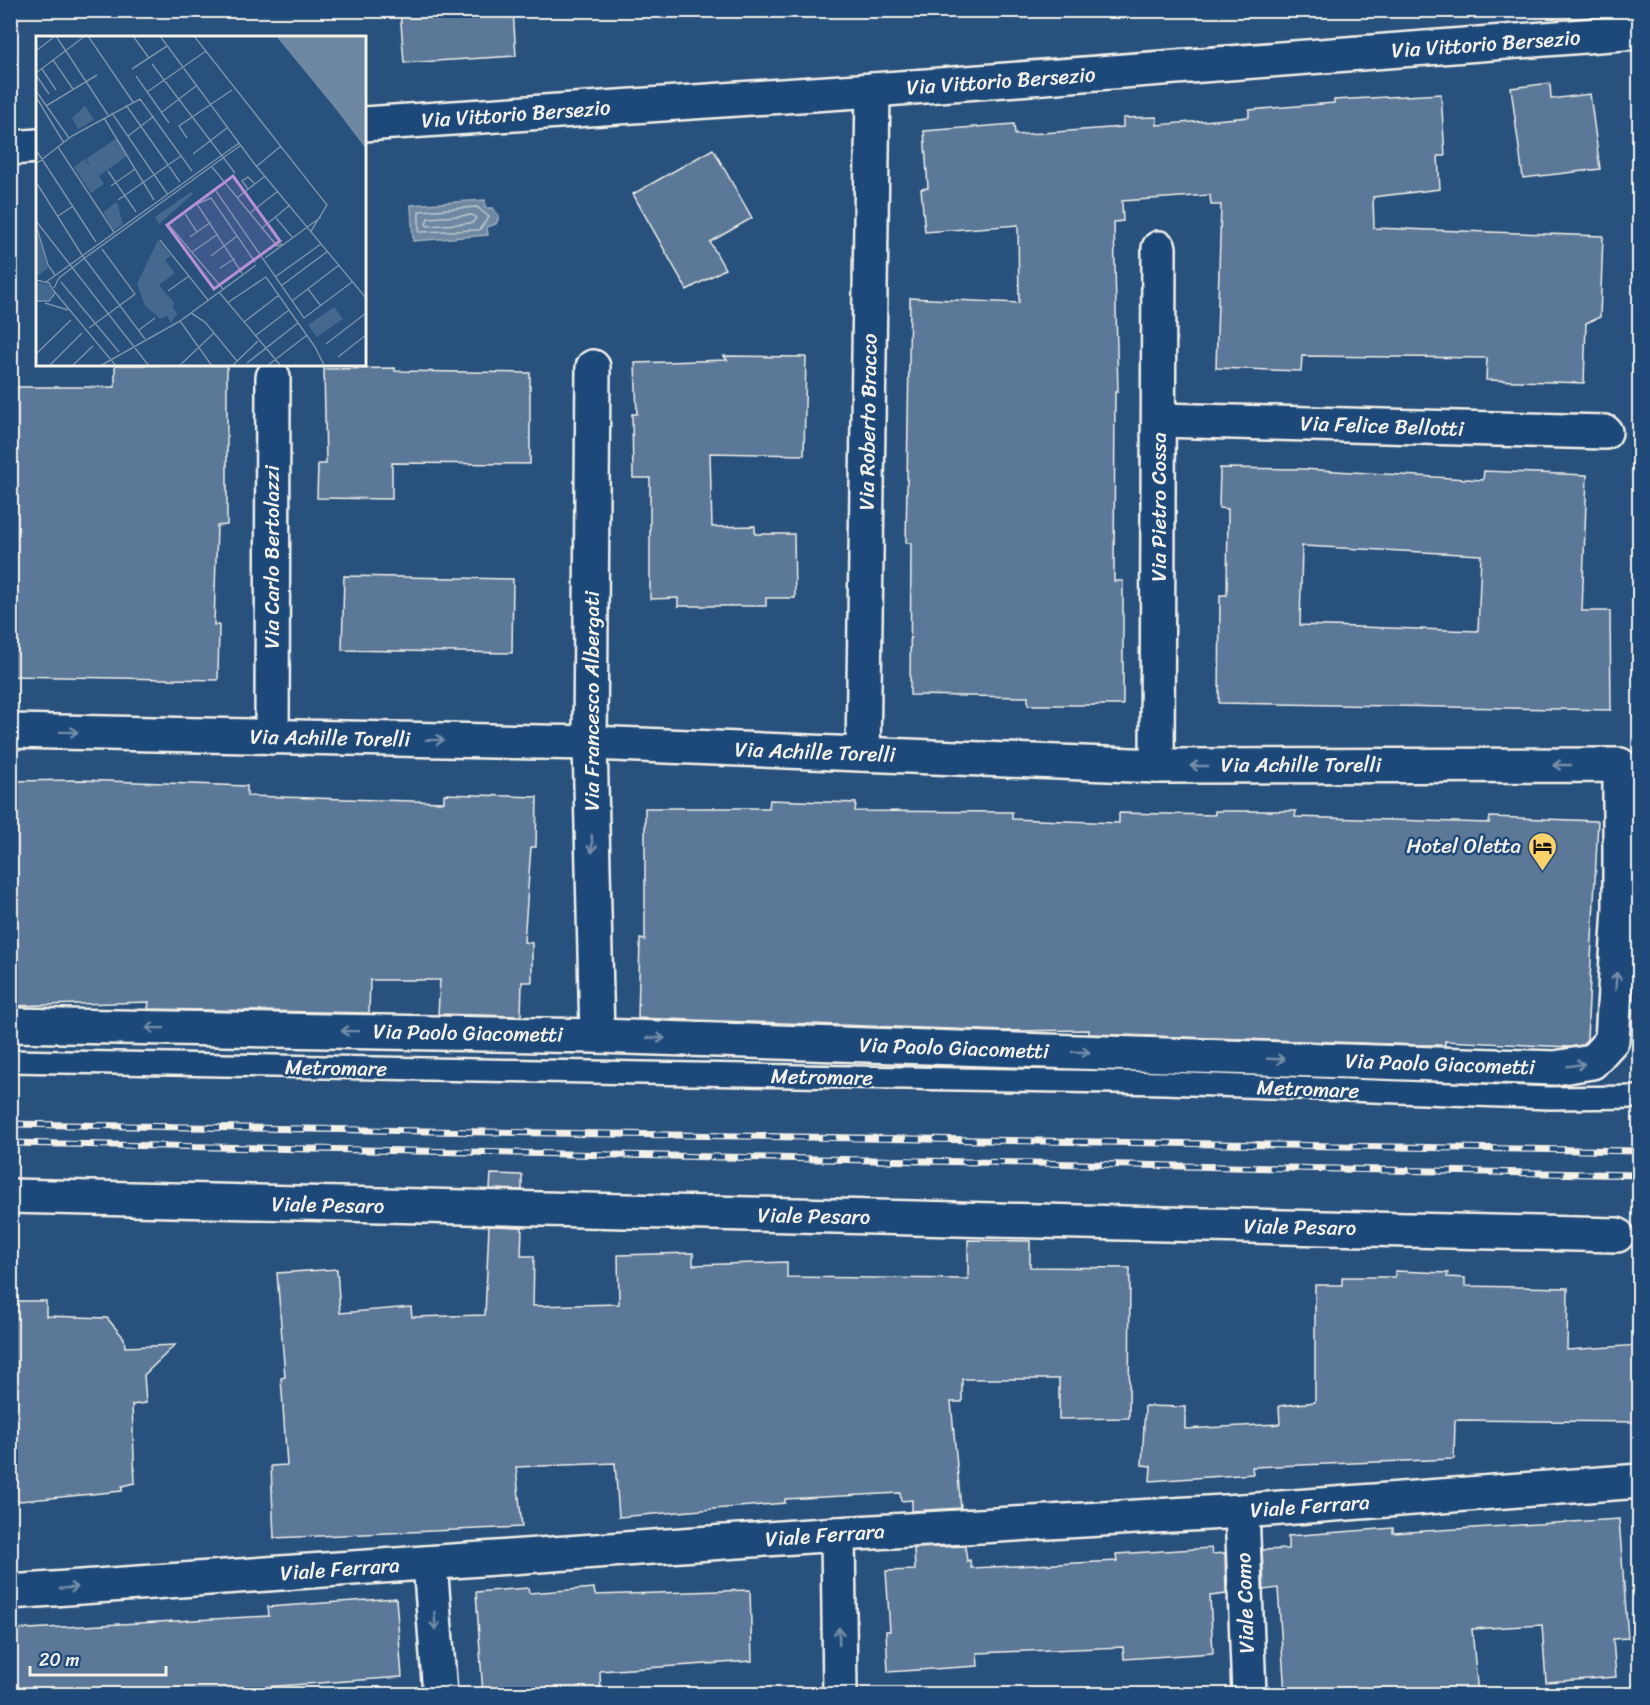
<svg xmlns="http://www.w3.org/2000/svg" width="1650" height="1705" viewBox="0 0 1650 1705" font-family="Sriracha,sans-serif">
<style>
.water{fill:#6e88a2;stroke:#a4b2be;stroke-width:1.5}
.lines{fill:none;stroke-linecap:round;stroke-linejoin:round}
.shore{stroke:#bec7cc;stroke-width:1.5}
.building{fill:#5b7899;stroke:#f4f1e8;stroke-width:1.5;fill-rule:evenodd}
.service-casing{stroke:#f4f1e8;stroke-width:26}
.minor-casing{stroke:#f4f1e8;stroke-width:38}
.service{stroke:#1f4a7a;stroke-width:21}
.minor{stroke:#1f4a7a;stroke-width:33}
.rail-casing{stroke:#f4f1e8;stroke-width:7}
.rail{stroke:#1f4a7a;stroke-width:4.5;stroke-dasharray:14;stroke-linecap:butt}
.oneway{stroke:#748da6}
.labels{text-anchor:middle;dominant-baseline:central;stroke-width:5;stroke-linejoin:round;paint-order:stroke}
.street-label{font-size:21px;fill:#f4f1e8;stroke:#1f4a7a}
.poi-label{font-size:21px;fill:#f4f1e8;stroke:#1f4a7a;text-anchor:end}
.inset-road{fill:none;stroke:#7a91a8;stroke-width:1.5}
.view{fill:#b88ed4;fill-opacity:0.15;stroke:#b88ed4;stroke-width:3}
.inset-edge{fill:none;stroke:#f4f1e8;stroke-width:3}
</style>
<rect width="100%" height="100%" fill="#28517e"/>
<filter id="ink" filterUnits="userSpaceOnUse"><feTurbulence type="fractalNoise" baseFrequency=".0167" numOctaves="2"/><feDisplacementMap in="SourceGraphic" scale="12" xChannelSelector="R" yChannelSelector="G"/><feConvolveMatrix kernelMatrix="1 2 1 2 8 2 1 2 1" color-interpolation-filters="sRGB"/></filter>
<g filter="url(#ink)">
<path class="water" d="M485 200V208H493L499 216 496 224 487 227 488 235 413 241 411 205Z"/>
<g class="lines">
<g class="shore">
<path d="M477 207 489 217 479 230 419 232V211Z"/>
<path d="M472 215 476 218 472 223 428 226 426 224 428 218Z"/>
</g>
</g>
<g class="building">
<path d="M400 10H513L516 56 404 63Z"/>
<path d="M1550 83 1551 99 1590 94 1600 169 1523 178 1511 88Z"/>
<path d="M1441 94 1445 156H1438L1440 189 1373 197 1374 228 1603 236 1600 317 1586 323 1584 383 1486 380 1487 358 1302 356 1301 371 1216 368 1221 205H1211L1210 195 1122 201 1123 221 1114 222 1118 392H1115L1114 581H1123V705H1028V697L910 695 911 543H906L910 298 1019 303 1018 225 925 232 921 189 928 188 924 131 1014 124 1015 135 1123 127V118L1157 117V125L1249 117V110L1334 103V100Z"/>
<path d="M713 149 752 218 710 242 725 269 687 290 633 194Z"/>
<path d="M724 356 806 357 804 455 710 453 712 527 755 526V534H794L795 598H766V606H678V598L650 599V478H633L632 414H637L635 363 727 360Z"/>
<path d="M115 365H227V525L217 526 214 625H219L218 680 10 676V387H115Z"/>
<path d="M395 368V371L530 373V464L392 463V499L317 498 318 464H326L324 369Z"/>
<path d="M1220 468 1303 469 1483 480 1484 471 1587 475 1582 611H1610L1611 710 1219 703 1220 595H1227L1228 509 1219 508ZM1302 546 1481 555 1478 631 1300 625Z"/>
<path d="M344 576 513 579 512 653 342 650Z"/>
<path d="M80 780 247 786V796L444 802V794L537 797 536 847H531L524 942 532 943V982H522L521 1016 438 1014 440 980H370L369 1013 148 1009 149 1002 10 1006V781Z"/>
<path d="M770 800 856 803 855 811 1012 812V819L1119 823V813L1215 815V811H1296L1295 817 1489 823 1490 817 1598 821 1587 1039 1583 1045 1569 1047 1445 1041V1045H1420L1089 1034V1030L1007 1031 638 1018 640 939 645 940V808H769Z"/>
<path d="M491 1174 522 1175V1190L490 1189Z"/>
<path d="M489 1226 522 1227 521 1256H534L533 1306 619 1304 618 1255 693 1253V1265L787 1262V1277L968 1279V1240L1030 1241V1267L1130 1268 1129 1418 1059 1419V1379H962V1402H951L961 1508 912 1511V1500L901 1501 900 1493 785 1499V1503L619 1517 615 1463 516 1467 522 1527 274 1538 271 1466 287 1465 281 1378 285 1377 277 1273 337 1269 340 1313 411 1307 412 1317 485 1315Z"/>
<path d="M1395 1271 1448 1273 1447 1277 1465 1278V1286L1568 1288 1567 1350 1640 1345V1422L1455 1420 1454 1459 1252 1467 1253 1474 1150 1481 1151 1466 1142 1465 1145 1406 1185 1407V1429L1280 1424 1279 1406 1315 1402V1285H1342V1277H1395Z"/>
<path d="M10 1301H46V1316L107 1318 124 1338 125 1347 175 1345 144 1375 146 1403 132 1405 135 1483 122 1486V1491L10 1502Z"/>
<path d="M1619 1519 1628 1638 1613 1639 1616 1677 1546 1682 1542 1625 1472 1629 1478 1695H1285L1278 1588 1264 1590 1262 1550 1288 1549V1536L1393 1528V1533Z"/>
<path d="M965 1546 967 1561 970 1560 971 1568 1117 1561 1116 1554 1211 1548 1212 1554 1225 1553 1226 1594 1210 1596 1213 1653 1124 1659 1123 1647 977 1653 978 1666 888 1672 886 1631H890L886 1571 915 1570 914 1548Z"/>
<path d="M528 1588 529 1593 594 1588 595 1595 750 1590 752 1661 600 1671 601 1695H483L476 1592Z"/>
<path d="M396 1598 402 1677 237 1689V1695H10V1630L269 1616 268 1607Z"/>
</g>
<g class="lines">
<defs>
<path id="service" d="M10 1061 1165 1083 1550 1098 1640 1097"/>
<g id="minor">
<path d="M364 124 873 90 1637 32"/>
<path d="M10 148 38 146"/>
<path d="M593 367 590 743 597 1036"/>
<path d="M1159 420 1605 432"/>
<path d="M10 731 590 743 1157 766 1620 765V908L1612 1040 1592 1062 1555 1068 597 1036 10 1025"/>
<path d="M272 737 273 377"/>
<path d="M863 754 873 90"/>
<path d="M1157 766 1159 248"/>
<path d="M10 1196 1617 1235"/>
<path d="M1242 1511 1249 1694"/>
<path d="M838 1534 840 1694"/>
<path d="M430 1563 440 1694"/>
<path d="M10 1592 838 1534 1242 1511 1640 1481"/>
</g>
</defs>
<use href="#service" class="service-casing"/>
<use href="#minor" class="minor-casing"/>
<use href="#service" class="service"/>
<use href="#minor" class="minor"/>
<defs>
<g id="rail">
<path d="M10 1124 1640 1151"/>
<path d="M10 1143 1640 1175"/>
</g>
</defs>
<use href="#rail" class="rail-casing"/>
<use href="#rail" class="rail"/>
</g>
<defs><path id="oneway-shaft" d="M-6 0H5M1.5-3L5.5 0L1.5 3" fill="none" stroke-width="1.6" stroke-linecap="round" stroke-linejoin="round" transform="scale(1.5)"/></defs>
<g class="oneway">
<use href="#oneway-shaft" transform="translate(69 732) rotate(1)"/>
<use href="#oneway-shaft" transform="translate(435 740) rotate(1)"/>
<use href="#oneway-shaft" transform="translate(1562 765) rotate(180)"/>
<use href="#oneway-shaft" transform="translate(1199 766) rotate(180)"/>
<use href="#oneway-shaft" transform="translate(592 844) rotate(89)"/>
<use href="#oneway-shaft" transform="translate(1616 981) rotate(-87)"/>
<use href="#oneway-shaft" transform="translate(155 1028) rotate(-179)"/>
<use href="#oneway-shaft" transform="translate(350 1031) rotate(-179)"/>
<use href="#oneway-shaft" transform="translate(656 1038) rotate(2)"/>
<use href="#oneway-shaft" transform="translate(1081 1052) rotate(2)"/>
<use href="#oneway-shaft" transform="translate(1276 1059) rotate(2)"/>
<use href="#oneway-shaft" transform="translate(1576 1065) rotate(-9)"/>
<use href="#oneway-shaft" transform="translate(69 1588) rotate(-4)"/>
<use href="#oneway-shaft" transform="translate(435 1621) rotate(86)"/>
<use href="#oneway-shaft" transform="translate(839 1636) rotate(-91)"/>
</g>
</g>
<defs>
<symbol id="hotel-pin" viewBox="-11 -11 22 30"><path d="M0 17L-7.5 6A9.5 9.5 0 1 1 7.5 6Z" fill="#ffd166" stroke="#1f4a7a"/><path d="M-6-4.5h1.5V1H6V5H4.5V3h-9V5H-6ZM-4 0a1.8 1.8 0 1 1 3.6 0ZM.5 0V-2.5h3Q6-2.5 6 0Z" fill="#111"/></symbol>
</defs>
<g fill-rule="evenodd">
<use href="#hotel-pin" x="1526" y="830" width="33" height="45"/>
</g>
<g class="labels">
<g class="street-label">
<text transform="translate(1486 44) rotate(-4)">Via Vittorio Bersezio</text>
<text transform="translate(1001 81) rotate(-4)">Via Vittorio Bersezio</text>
<text transform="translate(516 114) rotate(-4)">Via Vittorio Bersezio</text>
<text transform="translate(868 422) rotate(-89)">Via Roberto Bracco</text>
<text transform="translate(1382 426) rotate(2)">Via Felice Bellotti</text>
<text transform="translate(1159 507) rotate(-90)">Via Pietro Cossa</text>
<text transform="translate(272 557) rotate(-90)">Via Carlo Bertolazzi</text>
<text transform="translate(592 701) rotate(-90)">Via Francesco Albergati</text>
<text transform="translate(330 738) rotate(1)">Via Achille Torelli</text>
<text transform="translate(815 752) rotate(2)">Via Achille Torelli</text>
<text x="1301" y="765">Via Achille Torelli</text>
<text transform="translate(468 1033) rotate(1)">Via Paolo Giacometti</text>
<text transform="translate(954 1048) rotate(2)">Via Paolo Giacometti</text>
<text transform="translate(1440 1064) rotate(2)">Via Paolo Giacometti</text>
<text transform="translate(336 1068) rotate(1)">Metromare</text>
<text transform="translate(822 1077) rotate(1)">Metromare</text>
<text transform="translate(1308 1089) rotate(2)">Metromare</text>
<text transform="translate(328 1205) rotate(1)">Viale Pesaro</text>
<text transform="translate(814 1216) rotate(1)">Viale Pesaro</text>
<text transform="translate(1300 1227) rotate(1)">Viale Pesaro</text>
<text transform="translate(1310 1506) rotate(-4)">Viale Ferrara</text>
<text transform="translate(825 1535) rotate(-4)">Viale Ferrara</text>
<text transform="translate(340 1569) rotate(-4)">Viale Ferrara</text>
<text transform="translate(1245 1603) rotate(-92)">Viale Como</text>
</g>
<g class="poi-label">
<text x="1521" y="846">Hotel Oletta</text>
</g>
</g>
<g transform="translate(36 36)">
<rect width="330" height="330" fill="#28517e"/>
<path d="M49 70 58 84 42 93 36 82ZM81 102 92 119 63 140 68 148 55 157 38 131 48 123 55 132 50 123ZM155 156 157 158 123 188 119 181ZM81 166 87 188 78 194 67 176ZM0 192 12 232 0 241ZM122 204 135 220 129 224 139 237 123 249 139 268 136 270 141 278 135 287 131 280 124 283 109 270 101 248ZM0 246 13 249 17 257 13 264H0ZM298 271 307 283 281 301 272 289Z" fill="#45688e"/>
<path d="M240 0H330V113L299 72Z" fill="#6e88a2"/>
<path class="inset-road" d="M20 0 72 79M52 0 97 66M97 0 113 22M124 0 217 126 330 262M158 0 291 169 275 195M0 15 19 0M17 24 37 53M116 28 199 137M6 33 20 54M96 33 131 10M0 37 49 0M0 39 13 58M100 40 133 87M0 55 33 102M111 56 170 15M0 61 28 107M90 69 144 146M10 70 61 39M126 76 160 50M76 77 132 159M68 82 118 164M92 100 118 80M151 102 143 90 196 54M22 111 78 196M0 114 60 206M157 118 191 92M0 128 36 100 104 63 156 135M221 130 245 110M176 131 241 210 246 208M72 135 100 176M0 146 46 219 109 303M75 150 99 133M212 153 206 145 212 141 219 148M180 155 268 282 316 246M201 162 229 140M82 164 145 120M214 177 242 155M149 178 161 196M22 180 37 170M240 182 256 201M0 185 113 330M132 188 187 253M0 189 12 229 19 239M226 192 254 169M154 201 175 186M124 204 172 264M156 216 182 198M175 220 201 200M229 222 285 181M184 232 199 222M206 237 161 168 175 162 219 226M239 241 285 208M0 244 13 247 19 257 13 265H0M10 246 203 107M25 246 83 316M245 250 292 215M18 252 23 242 50 221 205 109M272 253 285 270M18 255 80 330M132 255 153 240M183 256 245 330M256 265 303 229M9 267 32 274M191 267 230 241 279 311 288 329M155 277 169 286 201 325M144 285 176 330M208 286 243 259M53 292 99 258 66 213M103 294 119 282M219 300 253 274M290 308 330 277M0 318 35 284M302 321 330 299M211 327 262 287M13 330 46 297M36 330 57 310M64 330 144 285 220 229M143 330 178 297M196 330 222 305M231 330 271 299"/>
<path class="view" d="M197 140 244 205 178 253 131 189Z"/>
<rect width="330" height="330" class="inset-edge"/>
</g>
<rect width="1650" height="1705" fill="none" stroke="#1f4a7a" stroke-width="36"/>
<rect x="18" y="18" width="1614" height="1669" fill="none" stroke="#f4f1e8" stroke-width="2" filter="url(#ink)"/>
<path d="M30 1666v9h136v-9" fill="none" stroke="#f4f1e8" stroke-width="3"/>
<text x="39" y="1666" font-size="18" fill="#f4f1e8" stroke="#1f4a7a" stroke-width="4.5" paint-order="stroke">20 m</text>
</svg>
